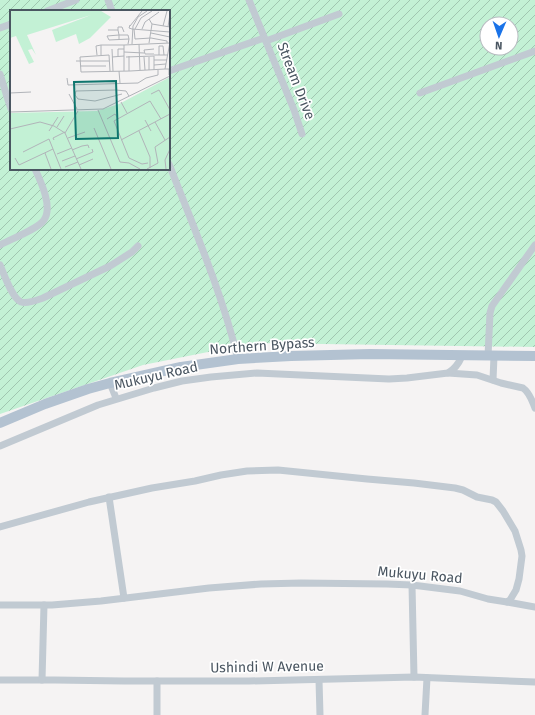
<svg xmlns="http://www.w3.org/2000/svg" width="535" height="715" viewBox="0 0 535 715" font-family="'Fira Sans',sans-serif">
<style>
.garden{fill:url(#garden-furrows);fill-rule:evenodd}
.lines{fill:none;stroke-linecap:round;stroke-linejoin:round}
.street{stroke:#c1cad2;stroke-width:7}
.primary{stroke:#b3c2d1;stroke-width:10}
.labels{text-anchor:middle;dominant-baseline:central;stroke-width:3.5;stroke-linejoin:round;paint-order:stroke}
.street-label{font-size:14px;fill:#4a5661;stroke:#fff}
.inset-road{fill:none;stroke:#b1b4b9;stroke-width:1}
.view{fill:#0f766e;fill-opacity:0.15;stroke:#0f766e;stroke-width:2}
.inset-edge{fill:none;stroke:#4a5661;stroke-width:2}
</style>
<defs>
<pattern id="garden-furrows" width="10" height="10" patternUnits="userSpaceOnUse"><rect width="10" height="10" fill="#c3f1d5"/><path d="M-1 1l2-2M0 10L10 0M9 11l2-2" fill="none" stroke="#a0c6b0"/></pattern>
</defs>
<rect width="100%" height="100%" fill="#f5f3f3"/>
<path class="garden" d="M0 0H535V347L253 343 143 365 0 414ZM11 11H169V169H11ZM487 24H511V48H487Z"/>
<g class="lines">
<g class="street">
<path d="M108 0 112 11"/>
<path d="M249 0 294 110 302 134"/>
<path d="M47 11 76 0"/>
<path d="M0 28 11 24"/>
<path d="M266 41 339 14"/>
<path d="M169 71 264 38"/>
<path d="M0 74 8 100 11 109"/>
<path d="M420 93 535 51"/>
<path d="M169 164C194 228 222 293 238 359"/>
<path d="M0 245C11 239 38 229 44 220 53 207 41 182 35 169"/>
<path d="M0 265C4 274 12 298 21 302 28 304 37 300 43 298L110 266 132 252 138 246"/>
<path d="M488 356 490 313 492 306 535 245"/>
<path d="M448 373 477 375 501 383 523 388C530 393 532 401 535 408"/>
<path d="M493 380 494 356"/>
<path d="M110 383 116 398"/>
<path d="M0 446 98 405 154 388 182 381 211 377 257 373 389 379 407 378 448 373C455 369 459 363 462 356"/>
<path d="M109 497 124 598"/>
<path d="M0 527 89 502 152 488 195 481 221 475 247 471 278 470 367 479 414 483 455 488 463 490 477 497 492 500 496 502 503 511 515 531 521 550 522 556 519 579 516 590 510 600 507 602 488 599 460 591 412 585 387 584 301 583 261 584 209 588 101 601 52 605H0"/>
<path d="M412 585 414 677"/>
<path d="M507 602 535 607"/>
<path d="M0 680H55L124 681H249L414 677 535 682"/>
<path d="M42 680 44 605"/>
<path d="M319 680 320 715"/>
<path d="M157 715V681"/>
<path d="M425 715 427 678"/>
</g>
<path class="primary" d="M0 423 45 404 88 389 110 383 181 367 238 359 291 356 370 354 535 356"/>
</g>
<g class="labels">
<g class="street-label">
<text transform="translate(296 81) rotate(69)">Stream Drive</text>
<text transform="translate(262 346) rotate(-4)">Northern Bypass</text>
<text transform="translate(156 376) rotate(-13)">Mukuyu Road</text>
<text transform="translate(420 575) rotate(5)">Mukuyu Road</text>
<text transform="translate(267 667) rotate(-1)">Ushindi W Avenue</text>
</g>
</g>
<g transform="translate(10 10)">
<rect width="160" height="160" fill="#f5f3f3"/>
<path d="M0 1H91L101 7 80 28 69 34 66 24 46 32 42 20 81 5 17 25 26 45 22 39 18 40 24 52 19 54 6 26 0 28Z" fill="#c3f1d5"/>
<path d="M160 67V159H0V103L87 101 109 94Z" fill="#c3f1d5"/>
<path class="inset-road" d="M139 9 142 14 160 17M120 15 119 18 122 19 160 22M120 16 132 1M153 16 157 1M158 17 160 4M124 19 125 29 141 28 157 31V33M125 19 131 8 142 1M132 19 135 12 149 2M98 20H108L109 25H118L119 29M108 20V17H112L114 22M141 23 160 27M109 29V25L97 26 99 30 119 29 118 34M139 33 142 14M122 34 123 16 128 7 137 1M129 34 130 60M102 39 103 61M144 39 134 40 135 44H144M114 42 134 43M87 45 86 36 91 35M91 45V35H114M144 45H158M149 45V36H153L154 45M108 46V39H114M119 46V61M102 47 114 46M116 47 144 46V60M134 47 135 60M139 47V60M144 50H157M66 51H99M144 55 156 54M70 56H96M155 59 160 32M100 61 99 45 70 47 71 62 120 61 155 59H159V65M109 61 110 73M114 61V35L160 33M57 68 58 75 128 73 136 68 148 65V60M0 83 21 82M59 84 67 99M112 84 85 91 68 89 65 85 66 81 106 80 116 81 119 86M141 84 149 80 160 100M111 92 117 103M88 100 110 152 119 153 130 159M0 102 93 99 160 66M97 109 105 104 108 108M135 110 141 121M145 112 155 130M47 117 54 106M84 118 101 159M0 119 30 112 44 116 55 123 71 159M39 121 48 107M129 121 140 147V158M55 123 68 101M58 128 75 122M44 130 43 128 55 122M111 130 160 104M62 140 72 136 78 135 79 138M13 142 39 129 51 159M35 143 41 159M47 144 62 138M5 148 9 155 43 139M66 149 83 142 82 139M52 151 65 146M138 153 132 154 119 148 104 111 140 91 151 109M69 155 83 149M55 157 68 152M137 159 148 153 145 137 160 127M156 159 155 150 160 139"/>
<path class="view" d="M106 71 108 128 66 129 64 72Z"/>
<rect width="160" height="160" class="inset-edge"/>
</g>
<g transform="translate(499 36) rotate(182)"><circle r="19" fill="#ffffff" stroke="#b7bbc0"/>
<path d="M0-3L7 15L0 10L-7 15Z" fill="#1a73e8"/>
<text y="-6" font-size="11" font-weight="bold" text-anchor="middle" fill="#4a5661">N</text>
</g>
</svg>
